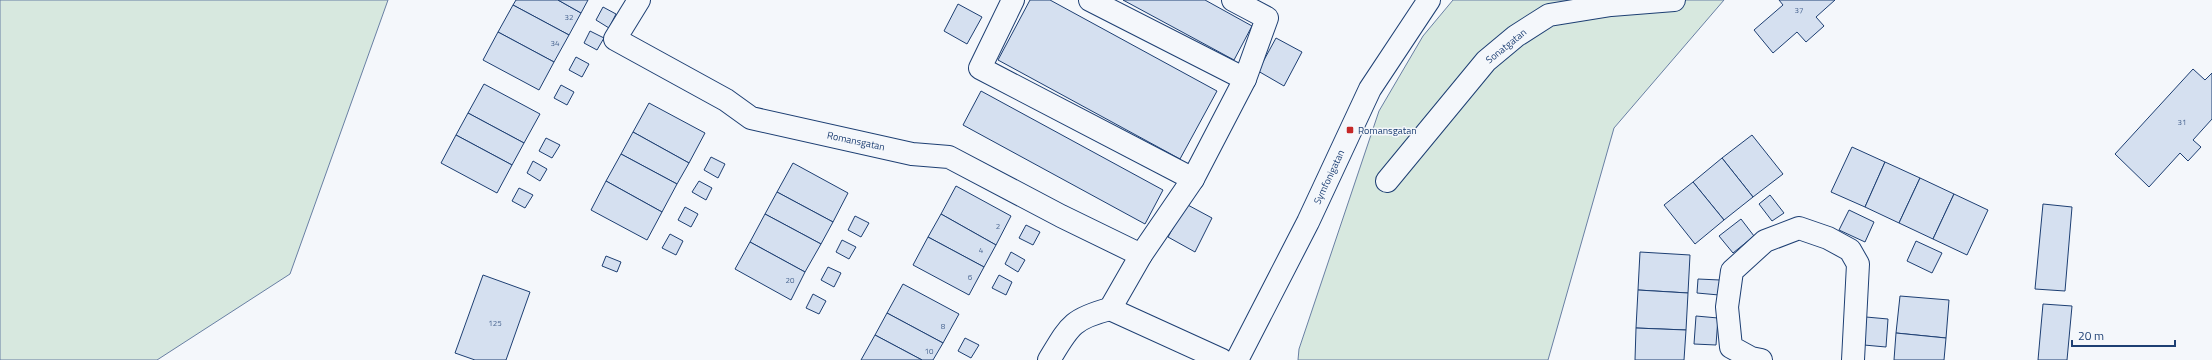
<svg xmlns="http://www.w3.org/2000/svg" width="2212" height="360" viewBox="0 0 2212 360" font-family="'Titillium Web',sans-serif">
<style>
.green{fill:#d7e8df;stroke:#687fa3}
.building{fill:#d5e0f0;stroke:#1d3f73}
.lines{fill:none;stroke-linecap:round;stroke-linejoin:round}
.minor-casing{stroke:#1d3f73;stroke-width:24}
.minor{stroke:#f4f7fb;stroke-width:22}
.poi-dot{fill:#c62828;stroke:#f4f7fb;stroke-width:1.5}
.labels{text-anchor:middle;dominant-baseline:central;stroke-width:3;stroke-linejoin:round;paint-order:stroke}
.number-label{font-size:8px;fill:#4b6792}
.street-label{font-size:10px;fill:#1d3f73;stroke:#f4f7fb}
.poi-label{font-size:10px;fill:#1d3f73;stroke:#f4f7fb;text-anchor:start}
</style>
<rect width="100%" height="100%" fill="#f4f7fb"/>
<g class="green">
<path d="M0 0H388L290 274 157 360H0Z"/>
<path d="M1453 0H1724L1614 128 1548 360H1298L1299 349 1379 111 1423 36Z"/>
</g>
<g class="building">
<path d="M516 0H558L581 13 569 35 513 5Z"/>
<path d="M558 0H588L581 13Z"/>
<path d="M1030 0H1050L1217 91 1180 159 998 60Z"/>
<path d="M1123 0H1205L1252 26 1234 60Z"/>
<path d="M1779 0H1835L1816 17 1824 26 1806 42 1797 32 1773 53 1754 30 1783 5Z"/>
<path d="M958 4 982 17 967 44 944 31Z"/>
<path d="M513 5 569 35 554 62 498 32Z"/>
<path d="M603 7 616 14 609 28 596 20Z"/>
<path d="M590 31 604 38 597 50 584 43Z"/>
<path d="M498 32 554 62 539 90 483 60Z"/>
<path d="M1276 38 1302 52 1284 86 1258 71Z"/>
<path d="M576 57 589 64 582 77 569 70Z"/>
<path d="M2193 69 2205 80 2212 73V119L2193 140 2201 147 2188 161 2180 153 2149 187 2115 154Z"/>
<path d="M484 84 540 114 524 143 468 113Z"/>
<path d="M561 85 574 92 567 105 554 98Z"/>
<path d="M981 91 1163 190 1145 224 963 125Z"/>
<path d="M649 103 705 133 689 163 633 132Z"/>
<path d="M468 113 524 143 512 165 456 135Z"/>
<path d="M633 132 689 163 677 184 621 154Z"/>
<path d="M456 135 512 165 497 193 441 163Z"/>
<path d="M1752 135 1783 174 1753 197 1722 158Z"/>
<path d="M546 138 560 145 552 158 539 151Z"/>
<path d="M1852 147 1885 162 1865 207 1831 192Z"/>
<path d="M621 154 677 184 662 212 606 181Z"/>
<path d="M711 157 725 164 718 178 704 170Z"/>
<path d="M1722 158 1753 197 1724 220 1693 182Z"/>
<path d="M533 161 547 169 540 181 527 173Z"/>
<path d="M1885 162 1920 178 1899 223 1865 207Z"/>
<path d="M793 163 848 193 833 222 777 192Z"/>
<path d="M1920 178 1954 194 1933 239 1899 223Z"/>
<path d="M606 181 662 212 647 240 591 210Z"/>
<path d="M699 181 712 188 706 200 692 192Z"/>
<path d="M1693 182 1724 220 1695 244 1664 205Z"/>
<path d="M956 186 1011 216 996 245 941 214Z"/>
<path d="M519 188 533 195 525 208 512 201Z"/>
<path d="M777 192 833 222 821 244 765 214Z"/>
<path d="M1954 194 1988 210 1967 255 1933 239Z"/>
<path d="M1770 195 1784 213 1772 221 1759 204Z"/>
<path d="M1186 204 1212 218 1195 252 1168 237Z"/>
<path d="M2043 204 2072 207 2065 291 2035 289Z"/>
<path d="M685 207 698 214 691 227 678 220Z"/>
<path d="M1849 210 1874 222 1865 242 1839 230Z"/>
<path d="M765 214 821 244 805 272 750 242Z"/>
<path d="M941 214 996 245 984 267 928 237Z"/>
<path d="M855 216 869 223 861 237 848 230Z"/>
<path d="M1741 219 1754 236 1733 253 1719 236Z"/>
<path d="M1026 225 1040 232 1033 245 1019 238Z"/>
<path d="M670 234 683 241 676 255 662 248Z"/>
<path d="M928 237 984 267 969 295 913 265Z"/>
<path d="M842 240 856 247 849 259 836 252Z"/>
<path d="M1916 241 1942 253 1932 273 1907 261Z"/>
<path d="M750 242 805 272 791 300 735 269Z"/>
<path d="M1011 252 1025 260 1018 272 1005 264Z"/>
<path d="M1640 252 1690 255 1688 293 1638 290Z"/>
<path d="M606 256 621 262 617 272 602 266Z"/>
<path d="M828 267 841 273 834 287 821 280Z"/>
<path d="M483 275 530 292 506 360H475L455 353Z"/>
<path d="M999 275 1012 282 1006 295 992 288Z"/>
<path d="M1698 279 1720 280 1719 295 1697 293Z"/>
<path d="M903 284 959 314 943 343 887 313Z"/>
<path d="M1638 290 1688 293 1686 330 1636 328Z"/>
<path d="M813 294 826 301 819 314 806 308Z"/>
<path d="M1900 296 1949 300 1946 338 1896 333Z"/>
<path d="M2043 304 2072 306 2067 360H2038Z"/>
<path d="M887 313 943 343 933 360H922L875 335Z"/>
<path d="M1696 316 1718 318 1716 345 1694 344Z"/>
<path d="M1866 317 1888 319 1886 347 1864 345Z"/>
<path d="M1636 328 1686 330 1684 360H1635Z"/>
<path d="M1896 333 1946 338 1944 360H1894Z"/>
<path d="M875 335 922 360H861Z"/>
<path d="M965 338 979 345 971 358 958 351Z"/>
</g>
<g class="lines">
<defs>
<g id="minor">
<path d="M639 0 615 39 726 100 751 118 912 154 949 157 1061 216 1141 255"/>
<path d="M1013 0 980 68 1193 179"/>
<path d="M1090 0 1245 79"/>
<path d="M1387 181 1486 61 1516 36 1549 15 1611 5 1674 0"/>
<path d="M1110 309 1141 255 1193 179 1245 79 1267 18 1233 0"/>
<path d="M1110 309 1222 360"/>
<path d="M1049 360C1069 327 1071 319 1110 309"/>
<path d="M1237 360 1308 222 1370 89 1429 0"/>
<path d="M1761 360 1751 358 1731 347 1727 307 1732 271 1765 241 1799 228 1828 238 1850 250 1858 264 1853 360"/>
</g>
</defs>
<use href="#minor" class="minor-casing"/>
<use href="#minor" class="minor"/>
</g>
<rect class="poi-dot" x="1346" y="126" width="8" height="8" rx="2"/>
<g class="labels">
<g class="number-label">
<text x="1799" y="10">37</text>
<text x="569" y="17">32</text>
<text x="555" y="43">34</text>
<text x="2182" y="122">31</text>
<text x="998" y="226">2</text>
<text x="981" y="250">4</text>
<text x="970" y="277">6</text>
<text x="790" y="280">20</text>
<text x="495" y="323">125</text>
<text x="943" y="326">8</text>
<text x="929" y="351">10</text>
</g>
<g class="street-label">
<text transform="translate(1506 46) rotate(-39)">Sonatgatan</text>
<text transform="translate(856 141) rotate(12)">Romansgatan</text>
<text transform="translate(1329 177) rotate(-65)">Symfonigatan</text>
</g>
<g class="poi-label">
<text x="1358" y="130">Romansgatan</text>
</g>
</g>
<path d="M2072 340v6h103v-6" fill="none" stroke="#1d3f73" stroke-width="2"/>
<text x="2078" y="340" font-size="12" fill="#1d3f73" stroke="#f4f7fb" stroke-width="3" paint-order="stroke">20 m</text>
</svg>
